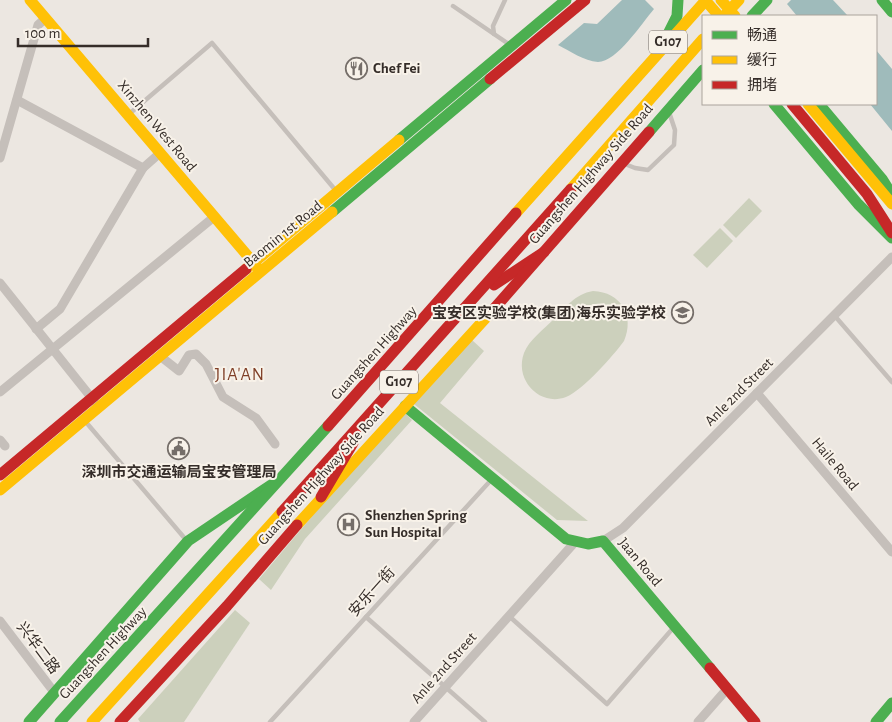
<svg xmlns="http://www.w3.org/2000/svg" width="892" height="722" viewBox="0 0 892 722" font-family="'Alegreya Sans','Noto Sans SC',sans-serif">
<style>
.green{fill:#ccd0bc}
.water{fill:#9fbbbb}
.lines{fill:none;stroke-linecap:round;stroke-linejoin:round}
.lane{stroke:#c5bfba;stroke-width:4.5}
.street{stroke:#c5bfba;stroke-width:9}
.fast{stroke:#4caf50;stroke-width:11}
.slow{stroke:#ffc107;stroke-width:11}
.jam{stroke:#c62828;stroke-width:11}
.labels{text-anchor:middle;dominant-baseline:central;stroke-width:4;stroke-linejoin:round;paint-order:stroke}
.shield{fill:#f8f2e9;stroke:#706863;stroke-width:1}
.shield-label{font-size:14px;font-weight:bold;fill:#352d29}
.poi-label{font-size:15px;font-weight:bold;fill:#352d29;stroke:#f8f2e9;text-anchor:start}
.street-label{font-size:15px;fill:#352d29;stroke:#f8f2e9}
.quarter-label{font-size:18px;letter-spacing:1px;fill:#7f3f27;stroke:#f8f2e9}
</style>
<rect width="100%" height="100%" fill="#ece7e1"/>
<g class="green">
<path d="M749 198 762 211 736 238 723 225Z"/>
<path d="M720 228 733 241 707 268 693 255Z"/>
<path d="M593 291C621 292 635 316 624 341 613 356 583 390 566 397 540 407 514 380 524 353 529 340 544 329 554 319 566 307 575 294 593 291Z"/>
<path d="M472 340 484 351 440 403 588 521 557 520 414 404Z"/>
<path d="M405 413 412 420 305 539 271 590 259 579 326 500Z"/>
<path d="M235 610 250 623 184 722H140L138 719Z"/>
</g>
<g class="water">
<path d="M622 0H645L654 9C642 23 617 62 598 62 584 61 570 51 558 45L584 23 597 24Z"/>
<path d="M791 0H833L848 16H797L787 4Z"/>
<path d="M876 50 892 69V131L870 104H876Z"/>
</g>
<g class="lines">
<g class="lane">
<path d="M453 6 510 45"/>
<path d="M494 34 493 26 505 0"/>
<path d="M128 115 212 43 337 192"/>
<path d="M625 164 635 168 648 170 674 145 675 130 669 112"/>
<path d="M834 315 892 382"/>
<path d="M85 421 187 541"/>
<path d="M509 616 607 704 674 627"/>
<path d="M366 617 485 722"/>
<path d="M270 722 492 479"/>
</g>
<g class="street">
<path d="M17 100 143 168"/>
<path d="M0 158 38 25 46 18"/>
<path d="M0 283 94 401"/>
<path d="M36 329 60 309 143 168 160 153"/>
<path d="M160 356 179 371 189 355 196 354 206 364 223 397 256 418 275 444"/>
<path d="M0 392 214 217"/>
<path d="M757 393 892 552"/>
<path d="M0 440 5 446"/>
<path d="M603 541 623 528 892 257"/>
<path d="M0 621 54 692"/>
<path d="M414 722 575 542"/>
<path d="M698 722 727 689"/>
</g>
<g class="fast">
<path d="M882 0 892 12"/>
<path d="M752 16 767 0"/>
<path d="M666 38 677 16 678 0"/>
<path d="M774 104 858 204 892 238"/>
<path d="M819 104 882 179 892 195"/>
<path d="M649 132 703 70"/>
<path d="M399 140 566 0"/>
<path d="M332 212 490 79"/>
<path d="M405 406 566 539 588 544 603 541 710 668"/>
<path d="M29 722 188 541 271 485"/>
<path d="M60 722 328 426"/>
<path d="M876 722 892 703"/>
</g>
<g class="slow">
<path d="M30 0 258 268"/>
<path d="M705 0 719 16"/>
<path d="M721 0 735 16"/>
<path d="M724 16 739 0"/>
<path d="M808 104 892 204"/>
<path d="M571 189 703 39"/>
<path d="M516 213 706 0"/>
<path d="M246 269 399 140"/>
<path d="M0 490 332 212"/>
<path d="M297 525 493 310"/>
<path d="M92 722 282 512"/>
</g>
<g class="jam">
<path d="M490 79 585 0"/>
<path d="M792 104 867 194 892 233"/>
<path d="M494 285 544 252"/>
<path d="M493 310 649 132"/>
<path d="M328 426 516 213"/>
<path d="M0 475 246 269"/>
<path d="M321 497 353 443"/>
<path d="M282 512 571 189"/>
<path d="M710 668 755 722"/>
<path d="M120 722 227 606 297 525"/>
</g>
</g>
<defs>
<symbol id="restaurant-ring" viewBox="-11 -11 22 22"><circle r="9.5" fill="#f8f2e9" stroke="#756e69" stroke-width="1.5"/><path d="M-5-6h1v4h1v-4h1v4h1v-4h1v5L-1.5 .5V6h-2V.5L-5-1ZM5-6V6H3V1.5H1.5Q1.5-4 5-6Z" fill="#756e69"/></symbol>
<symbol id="school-ring" viewBox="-11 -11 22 22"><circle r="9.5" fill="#f8f2e9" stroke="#756e69" stroke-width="1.5"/><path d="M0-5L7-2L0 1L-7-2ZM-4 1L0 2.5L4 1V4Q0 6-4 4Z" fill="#756e69"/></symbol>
<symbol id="civic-ring" viewBox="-11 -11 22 22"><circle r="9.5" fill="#f8f2e9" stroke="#756e69" stroke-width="1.5"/><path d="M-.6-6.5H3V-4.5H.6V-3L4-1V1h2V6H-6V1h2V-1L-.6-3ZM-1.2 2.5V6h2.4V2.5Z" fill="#756e69"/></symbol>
<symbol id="hospital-ring" viewBox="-11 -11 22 22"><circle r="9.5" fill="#f8f2e9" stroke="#756e69" stroke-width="1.5"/><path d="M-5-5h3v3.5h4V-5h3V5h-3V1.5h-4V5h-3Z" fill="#756e69"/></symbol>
</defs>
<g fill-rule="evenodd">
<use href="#restaurant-ring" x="344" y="56" width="25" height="25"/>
<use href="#school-ring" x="670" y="300" width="25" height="25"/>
<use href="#civic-ring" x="166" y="436" width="25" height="25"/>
<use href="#hospital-ring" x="336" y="512" width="25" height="25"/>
</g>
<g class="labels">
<g class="shield">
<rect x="649" y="30.5" width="38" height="23" rx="4"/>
<rect x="380" y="370.5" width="38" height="23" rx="4"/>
</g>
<g class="shield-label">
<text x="668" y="42">G107</text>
<text x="399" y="382">G107</text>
</g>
<g class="poi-label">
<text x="373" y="68">Chef Fei</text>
<text x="666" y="313" text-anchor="end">宝安区实验学校(集团)海乐实验学校</text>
<text x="179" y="472" text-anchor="middle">深圳市交通运输局宝安管理局</text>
<text x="365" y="515">Shenzhen Spring<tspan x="365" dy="17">Sun Hospital</tspan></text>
</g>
<g class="street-label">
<text transform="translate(157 126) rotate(50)">Xinzhen West Road</text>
<text transform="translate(591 174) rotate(-49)">Guangshen Highway Side Road</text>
<text transform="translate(283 234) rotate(-39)">Baomin 1st Road</text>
<text transform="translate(374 353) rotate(-48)">Guangshen Highway</text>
<text transform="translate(739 392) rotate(-45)">Anle 2nd Street</text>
<text transform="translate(835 464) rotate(50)">Haile Road</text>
<text transform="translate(321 476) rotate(-48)">Guangshen Highway Side Road</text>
<text transform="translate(640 562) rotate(50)">Jaan Road</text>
<text transform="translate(372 592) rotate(-48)">安乐一街</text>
<text transform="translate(38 648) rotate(53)">兴华二路</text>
<text transform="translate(103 653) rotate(-47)">Guangshen Highway</text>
<text transform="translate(444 668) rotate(-48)">Anle 2nd Street</text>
</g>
<g class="quarter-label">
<text x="240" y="375">JIA'AN</text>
</g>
</g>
<rect x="702" y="15" width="175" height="90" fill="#f8f2e9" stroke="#aaa39c"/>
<rect x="712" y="31" width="25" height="8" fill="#4caf50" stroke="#aaa39c"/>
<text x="747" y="40" font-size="15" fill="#352d29">畅通</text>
<rect x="712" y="56" width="25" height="8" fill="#ffc107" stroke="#aaa39c"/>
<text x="747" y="65" font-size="15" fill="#352d29">缓行</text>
<rect x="712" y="81" width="25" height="8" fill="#c62828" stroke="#aaa39c"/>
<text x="747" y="90" font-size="15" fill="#352d29">拥堵</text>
<path d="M18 38v8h130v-8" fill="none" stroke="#352d29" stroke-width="2.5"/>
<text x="25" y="38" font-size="15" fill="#352d29" stroke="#f8f2e9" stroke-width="4" paint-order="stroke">100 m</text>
</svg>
